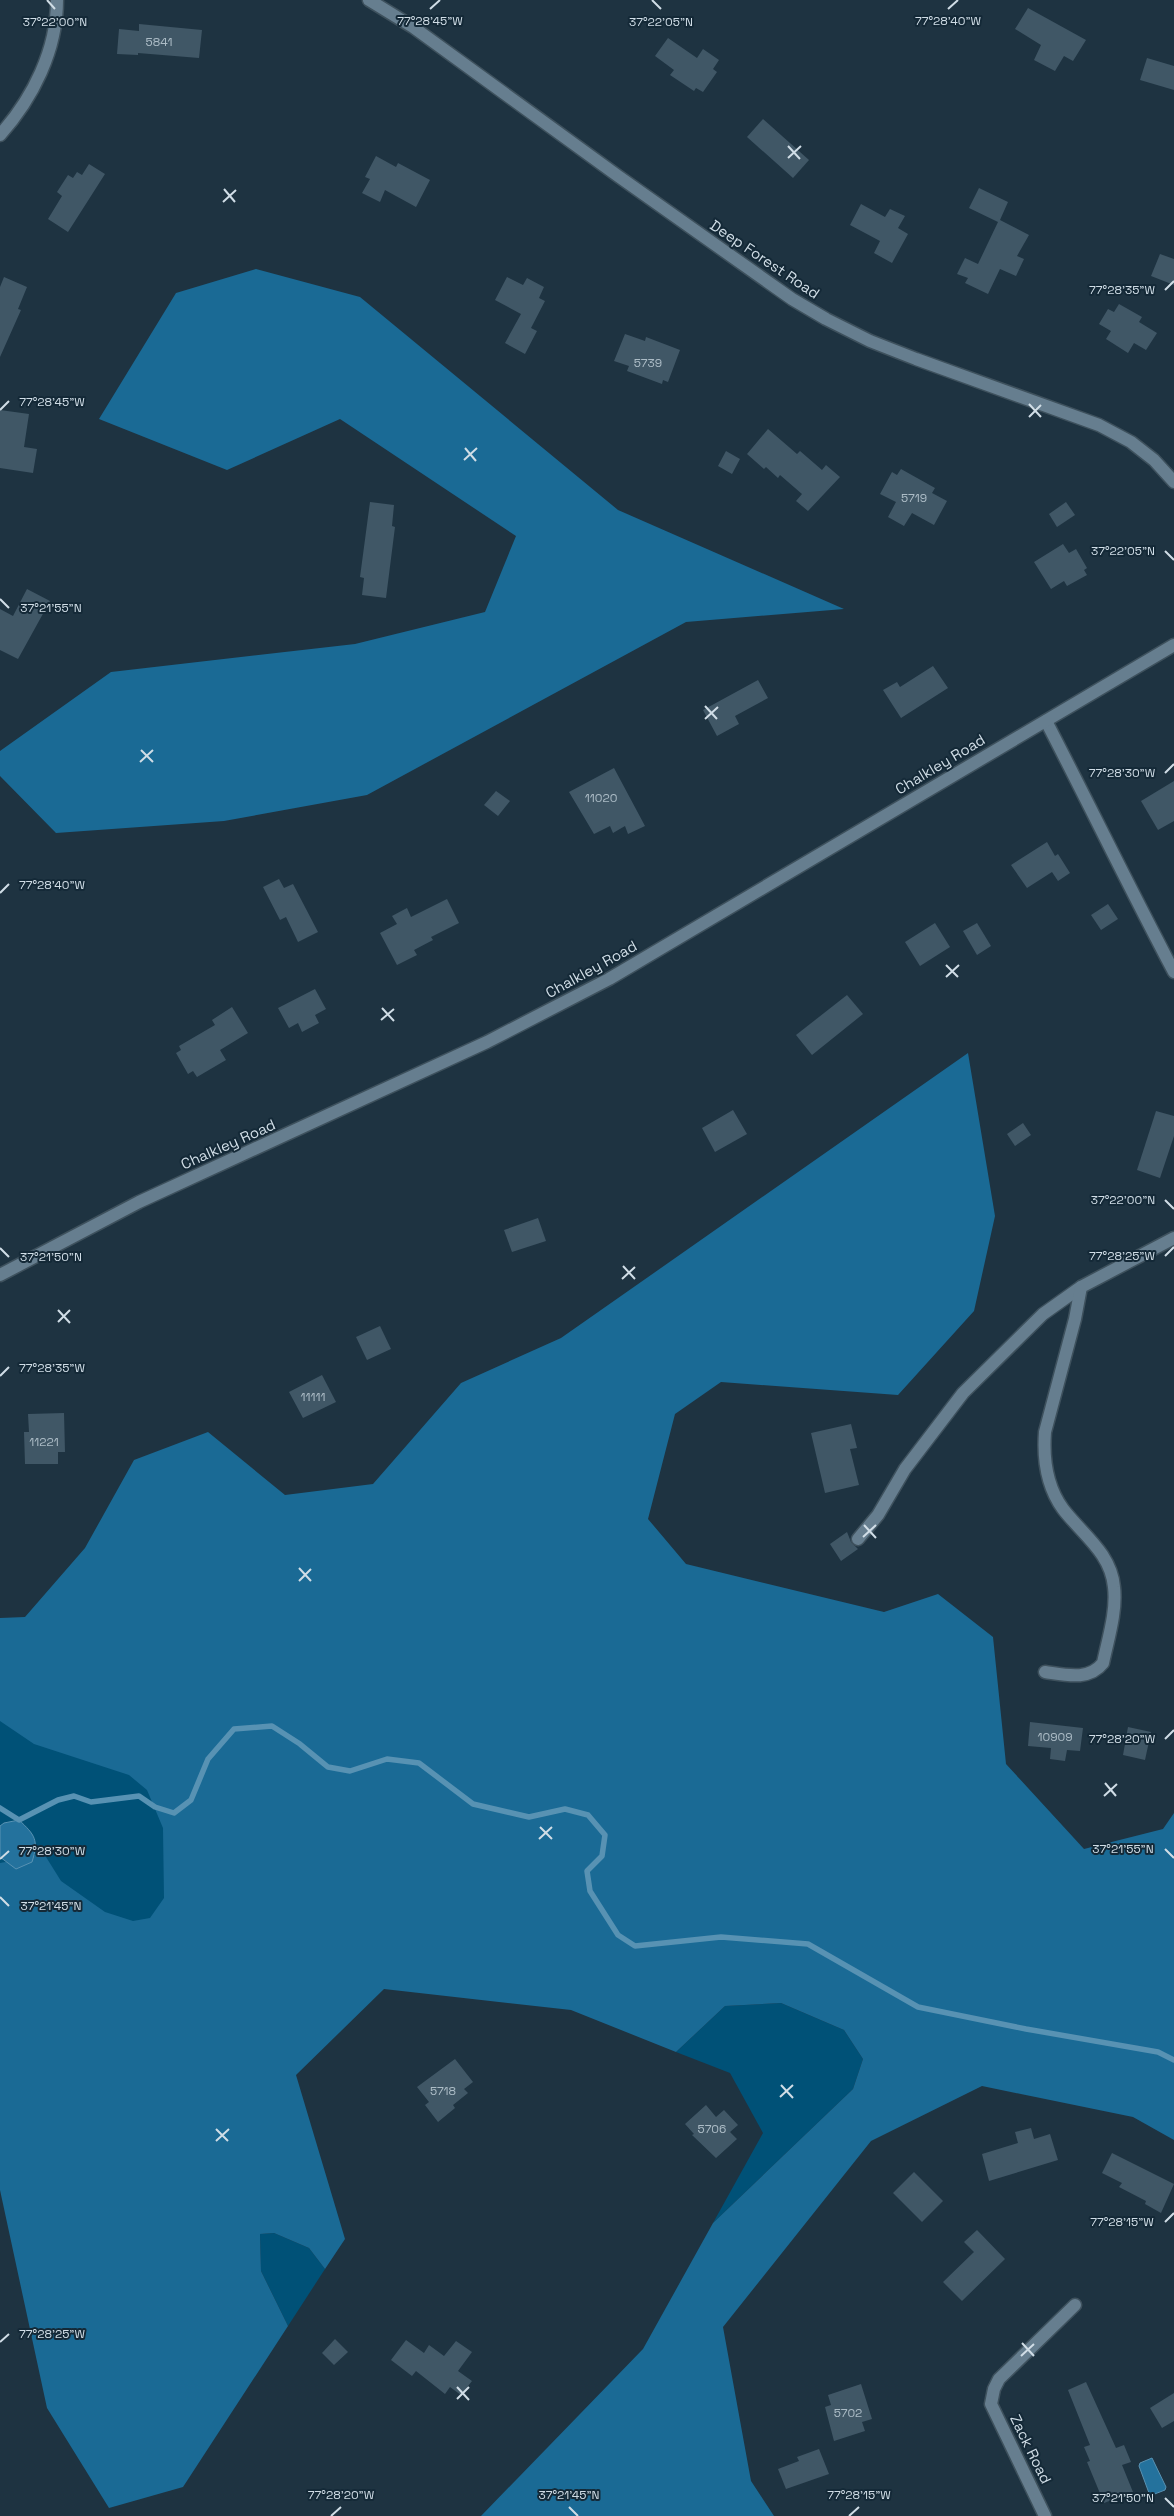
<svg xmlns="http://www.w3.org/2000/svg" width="1174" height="2516" viewBox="0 0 1174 2516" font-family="'Space Grotesk',sans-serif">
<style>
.green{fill:#005177}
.forest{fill:#1a6a95}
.water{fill:#24729d;stroke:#5892b3}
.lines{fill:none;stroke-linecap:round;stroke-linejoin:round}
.stream{stroke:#5892b3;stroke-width:5.5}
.building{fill:#405766}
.minor-casing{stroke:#3e515d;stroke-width:15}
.minor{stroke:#667e8f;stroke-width:12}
.ticks{fill:none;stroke:#d0dde6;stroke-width:2}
.labels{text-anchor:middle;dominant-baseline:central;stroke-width:4;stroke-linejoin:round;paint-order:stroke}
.number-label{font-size:12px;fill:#acbcc6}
.street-label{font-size:15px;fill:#d0dde6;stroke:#142937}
.ticks-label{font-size:12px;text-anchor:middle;fill:#d0dde6;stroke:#142937;stroke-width:4;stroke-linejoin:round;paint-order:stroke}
</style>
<rect width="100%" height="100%" fill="#1e3341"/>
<g class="green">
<path d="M0 1699 163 1787 188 1952 0 1915Z"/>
<path d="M781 2003 844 2030 863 2059 853 2089 713 2223 763 2133 730 2073 676 2052 725 2006Z"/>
<path d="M274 2233 309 2248 325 2269 288 2326 261 2271 260 2234Z"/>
</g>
<g class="forest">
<path d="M256 269 360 297 618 510 844 609 686 622 367 795 224 821 56 833 0 776V751L111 672 355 644 485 612 516 536 340 419 227 470 99 419 176 293Z"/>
<path d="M968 1053 995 1216 974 1311 898 1395 721 1382 675 1414 648 1519 686 1564 884 1612 938 1594 993 1637 1006 1764 1084 1849 1163 1829 1174 1813V2140L1133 2117 982 2086 871 2141 723 2327 751 2481 774 2516H481L643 2349 713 2223 853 2089 863 2059 844 2030 781 2003 725 2006 676 2052 571 2010 384 1989 296 2075 345 2239 325 2269 309 2248 274 2233 260 2234 261 2271 288 2326 183 2487 109 2508 47 2408 0 2190V1863L27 1858 40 1853 46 1857 61 1881 105 1912 133 1921 150 1918 164 1898 163 1828 147 1790 129 1775 34 1744 0 1721V1618L25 1617 85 1548 134 1460 208 1432 285 1495 373 1484 461 1383 561 1338Z"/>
</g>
<g class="water">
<path d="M19 1820C35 1835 39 1840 32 1862L16 1869 0 1857V1826L4 1823Z"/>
<path d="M1152 2458 1166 2487 1165 2490 1152 2495 1149 2493 1139 2466 1140 2463Z"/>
</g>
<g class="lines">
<path class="stream" d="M0 1808 19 1820 58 1800 74 1796 91 1802 139 1796 155 1807 174 1813 191 1800 208 1759 234 1729 272 1726 300 1744 328 1767 350 1771 387 1759 419 1763 473 1804 529 1817 565 1809 588 1815 605 1835 602 1856 587 1871 590 1891 618 1935 635 1946 721 1937 808 1944 918 2007 1026 2029 1158 2052 1174 2060"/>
</g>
<g class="building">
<path d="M1028 8 1086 40 1073 61 1064 56 1055 71 1034 60 1041 45 1015 29Z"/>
<path d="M139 24 202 30 199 58 138 53V55L117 54 119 29 139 31Z"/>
<path d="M668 38 697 58 703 49 719 60 713 69 717 72 703 92 696 88 694 91 670 75 674 70 655 56Z"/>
<path d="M1147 58 1174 66V90L1140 80Z"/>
<path d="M763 119 809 160 793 178 747 137Z"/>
<path d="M376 156 396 167 398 163 430 180 416 207 385 190 380 202 362 193 370 179 365 177Z"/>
<path d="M89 164 105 174 68 232 48 219 62 196 57 192 68 175 73 178 77 172 82 175Z"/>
<path d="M979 188 1008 202 1000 220 1029 235 1017 256 1024 259 1016 276 1000 269 988 294 965 283 968 278 957 274 965 258 978 264 998 222 969 208Z"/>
<path d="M861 204 885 217 890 209 905 216 898 228 908 234 892 263 874 253 880 241 850 225Z"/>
<path d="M1160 254 1174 259V285L1151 276Z"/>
<path d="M4 277 27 287 18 309 21 310 0 357V287Z"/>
<path d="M507 277 523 285 527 278 544 287 539 298 545 301 531 328 537 331 525 354 505 343 521 314 495 300Z"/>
<path d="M1119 304 1142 317 1139 322 1157 333 1146 350 1134 343 1128 353 1106 339 1111 331 1099 324 1108 309 1114 312Z"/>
<path d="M625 334 645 341 646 337 680 350 668 382 663 380 662 384 627 371 629 366 614 361Z"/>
<path d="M0 410 29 414 24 447 37 449 33 473 0 468Z"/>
<path d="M768 429 797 454 800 451 822 470 826 465 840 477 808 511 796 501 802 494 780 475 778 478 766 467 764 469 747 454Z"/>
<path d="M726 451 740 459 732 474 718 466Z"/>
<path d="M901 469 935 488 932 493 947 501 934 525 912 513 904 526 888 517 896 502 880 494 892 472 897 475Z"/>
<path d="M370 502 394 505 392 526 395 527 386 598 362 595 364 578 360 577Z"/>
<path d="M1066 502 1075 515 1057 527 1049 514Z"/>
<path d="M1063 544 1069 553 1076 549 1087 568 1084 570 1087 575 1067 586 1064 581 1051 589 1034 562Z"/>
<path d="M27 589 50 601 18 659 0 650V609L13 616Z"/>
<path d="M933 666 948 688 901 718 883 690 897 682 900 687Z"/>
<path d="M758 680 768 698 735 716 739 724 717 736 703 710Z"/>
<path d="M614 768 645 826 628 834 625 826 613 833 610 826 594 834 569 792Z"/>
<path d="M1174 781V821L1158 830 1141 801Z"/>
<path d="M496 791 510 801 498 816 484 805Z"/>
<path d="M1047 842 1055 856 1058 854 1070 873 1058 881 1052 872 1027 888 1011 865Z"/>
<path d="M279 879 284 888 293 884 318 932 298 942 286 917 280 920 263 887Z"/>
<path d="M447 899 459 923 431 937 433 940 414 950 417 955 397 965 380 933 397 924 392 916 407 908 411 917Z"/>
<path d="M1108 904 1118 919 1101 930 1091 915Z"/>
<path d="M935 923 950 947 920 966 905 942Z"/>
<path d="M977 923 991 946 977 955 963 931Z"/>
<path d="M315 989 326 1009 315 1015 319 1023 302 1032 298 1023 289 1028 278 1008Z"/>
<path d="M847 995 863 1014 812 1055 796 1035Z"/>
<path d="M232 1007 248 1033 220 1050 226 1060 197 1077 193 1071 188 1074 176 1053 181 1050 179 1046 215 1025 212 1020Z"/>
<path d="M733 1110 747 1134 715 1152 702 1128Z"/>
<path d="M1156 1111 1174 1116V1136L1160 1178 1137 1170Z"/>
<path d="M1023 1123 1031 1135 1015 1146 1007 1134Z"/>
<path d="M538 1218 546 1241 512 1252 504 1230Z"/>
<path d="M380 1326 391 1349 367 1360 356 1337Z"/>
<path d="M322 1375 336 1402 303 1418 289 1392Z"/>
<path d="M64 1413 65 1452H58V1464H25L24 1432H29L28 1414Z"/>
<path d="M851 1424 857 1448 850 1449 859 1485 825 1493 811 1433Z"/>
<path d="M847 1532 851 1542 858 1549 841 1561 830 1544Z"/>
<path d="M1030 1722 1083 1728 1080 1751 1067 1750 1065 1761 1050 1759 1051 1748 1028 1746Z"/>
<path d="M1128 1727 1151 1732 1145 1760 1123 1755Z"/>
<path d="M455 2059 473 2082 464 2089 468 2093 453 2105 455 2108 438 2122 425 2105 429 2102 417 2087Z"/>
<path d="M706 2105 716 2117 724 2110 738 2125 730 2132 737 2139 716 2158 692 2135 694 2134 685 2124Z"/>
<path d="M1031 2128 1034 2139 1050 2134 1058 2160 989 2181 982 2154 1018 2143 1015 2132Z"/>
<path d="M1112 2153 1174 2184 1161 2213 1145 2204 1146 2201 1119 2187 1122 2183 1102 2173Z"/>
<path d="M914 2172 943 2201 922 2222 893 2193Z"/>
<path d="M977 2230 1005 2259 962 2301 943 2282 974 2252 964 2242Z"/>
<path d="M335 2339 348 2352 334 2365 322 2353Z"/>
<path d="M406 2340 424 2353 429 2345 444 2356 456 2341 472 2352 458 2371 472 2381 461 2395 450 2387 445 2394 416 2371 412 2376 391 2360Z"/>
<path d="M1086 2382 1116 2448 1124 2445 1131 2462 1122 2465 1133 2492 1104 2503 1087 2462 1090 2461 1084 2447 1090 2445 1068 2390Z"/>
<path d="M861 2384 872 2419 862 2422 865 2431 834 2441 825 2407 831 2405 828 2395Z"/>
<path d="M1174 2393V2421L1162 2428 1150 2408Z"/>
<path d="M819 2449 829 2474 786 2489 778 2469 799 2461 797 2457Z"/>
</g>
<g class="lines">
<defs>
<g id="minor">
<path d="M369 0 413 27 618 176 792 299 826 319 870 341 916 359 1099 425 1131 442 1154 460 1174 482"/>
<path d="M0 135C33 98 57 50 57 0"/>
<path d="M1046 721C1089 804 1130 889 1174 972"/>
<path d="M0 1275 139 1202 487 1042 609 979 1174 645"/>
<path d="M858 1539 878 1515 905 1469 963 1393 1043 1314 1081 1287"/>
<path d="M1045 1672C1066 1675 1089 1681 1103 1663 1108 1639 1117 1611 1114 1587 1111 1553 1082 1534 1063 1509 1047 1487 1043 1459 1045 1432L1075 1319 1081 1287 1174 1238"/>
<path d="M1045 2516 991 2404 994 2389 999 2379 1075 2305"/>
</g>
</defs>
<use href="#minor" class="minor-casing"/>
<use href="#minor" class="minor"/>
</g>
<path class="ticks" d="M47 0 55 9M652 0 661 9M430 9 440 0M948 9 958 0M788 146 800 159M788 158 801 146M224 189 235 202M223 202 236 190M1165 290 1174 281M1029 404 1041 417M0 410 9 401M1029 417 1041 405M465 448 476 461M464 460 477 448M1165 551 1174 560M0 599 9 608M705 706 717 719M705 719 718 707M141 750 153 762M140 762 153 750M1165 773 1174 764M0 893 9 884M946 965 958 977M946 977 959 965M382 1008 394 1021M381 1020 394 1009M1165 1200 1174 1209M0 1248 9 1257M1165 1256 1174 1247M623 1266 635 1279M622 1279 635 1267M58 1310 70 1323M58 1322 70 1310M0 1376 9 1367M864 1525 876 1538M863 1537 876 1525M299 1568 311 1581M299 1581 311 1569M1165 1739 1174 1730M1105 1783 1116 1796M1104 1796 1117 1784M540 1827 552 1839M539 1839 552 1827M1165 1849 1174 1858M0 1859 9 1851M0 1897 9 1906M781 2085 793 2098M780 2097 793 2085M216 2129 228 2141M216 2141 229 2129M1165 2222 1174 2213M0 2342 9 2334M1022 2343 1034 2356M1021 2356 1034 2344M457 2387 469 2400M457 2399 469 2387M1165 2498 1174 2507M569 2507 578 2516M331 2516 341 2507M849 2516 859 2507"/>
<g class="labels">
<g class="number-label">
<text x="159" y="42">5841</text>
<text x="648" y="363">5739</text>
<text x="914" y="498">5719</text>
<text x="601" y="798">11020</text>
<text x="313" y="1397">11111</text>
<text x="44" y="1442">11221</text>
<text x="1055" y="1737">10909</text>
<text x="443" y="2091">5718</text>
<text x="712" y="2129">5706</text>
<text x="848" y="2413">5702</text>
</g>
<g class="street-label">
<text transform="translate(765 259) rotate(34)">Deep Forest Road</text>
<text transform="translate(940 764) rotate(-31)">Chalkley Road</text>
<text transform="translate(591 969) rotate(-29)">Chalkley Road</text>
<text transform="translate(228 1144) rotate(-24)">Chalkley Road</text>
<text transform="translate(1031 2449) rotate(64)">Zack Road</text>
</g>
</g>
<g class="ticks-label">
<text x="430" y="25">77°28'45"W</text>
<text x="948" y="25">77°28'40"W</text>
<text x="55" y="26">37°22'00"N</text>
<text x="661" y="26">37°22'05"N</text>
<text x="1122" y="294">77°28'35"W</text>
<text x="52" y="406">77°28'45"W</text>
<text x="1123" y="555">37°22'05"N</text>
<text x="51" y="612">37°21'55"N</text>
<text x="1122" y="777">77°28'30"W</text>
<text x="52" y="889">77°28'40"W</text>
<text x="1123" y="1204">37°22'00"N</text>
<text x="1122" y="1260">77°28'25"W</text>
<text x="51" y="1261">37°21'50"N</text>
<text x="52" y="1372">77°28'35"W</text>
<text x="1122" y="1743">77°28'20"W</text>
<text x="1123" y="1853">37°21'55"N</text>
<text x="52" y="1855">77°28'30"W</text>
<text x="51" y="1910">37°21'45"N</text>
<text x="1122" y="2226">77°28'15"W</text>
<text x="52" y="2338">77°28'25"W</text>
<text x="569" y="2499">37°21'45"N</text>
<text x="341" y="2499">77°28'20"W</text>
<text x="859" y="2499">77°28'15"W</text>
<text x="1123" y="2502">37°21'50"N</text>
</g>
</svg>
